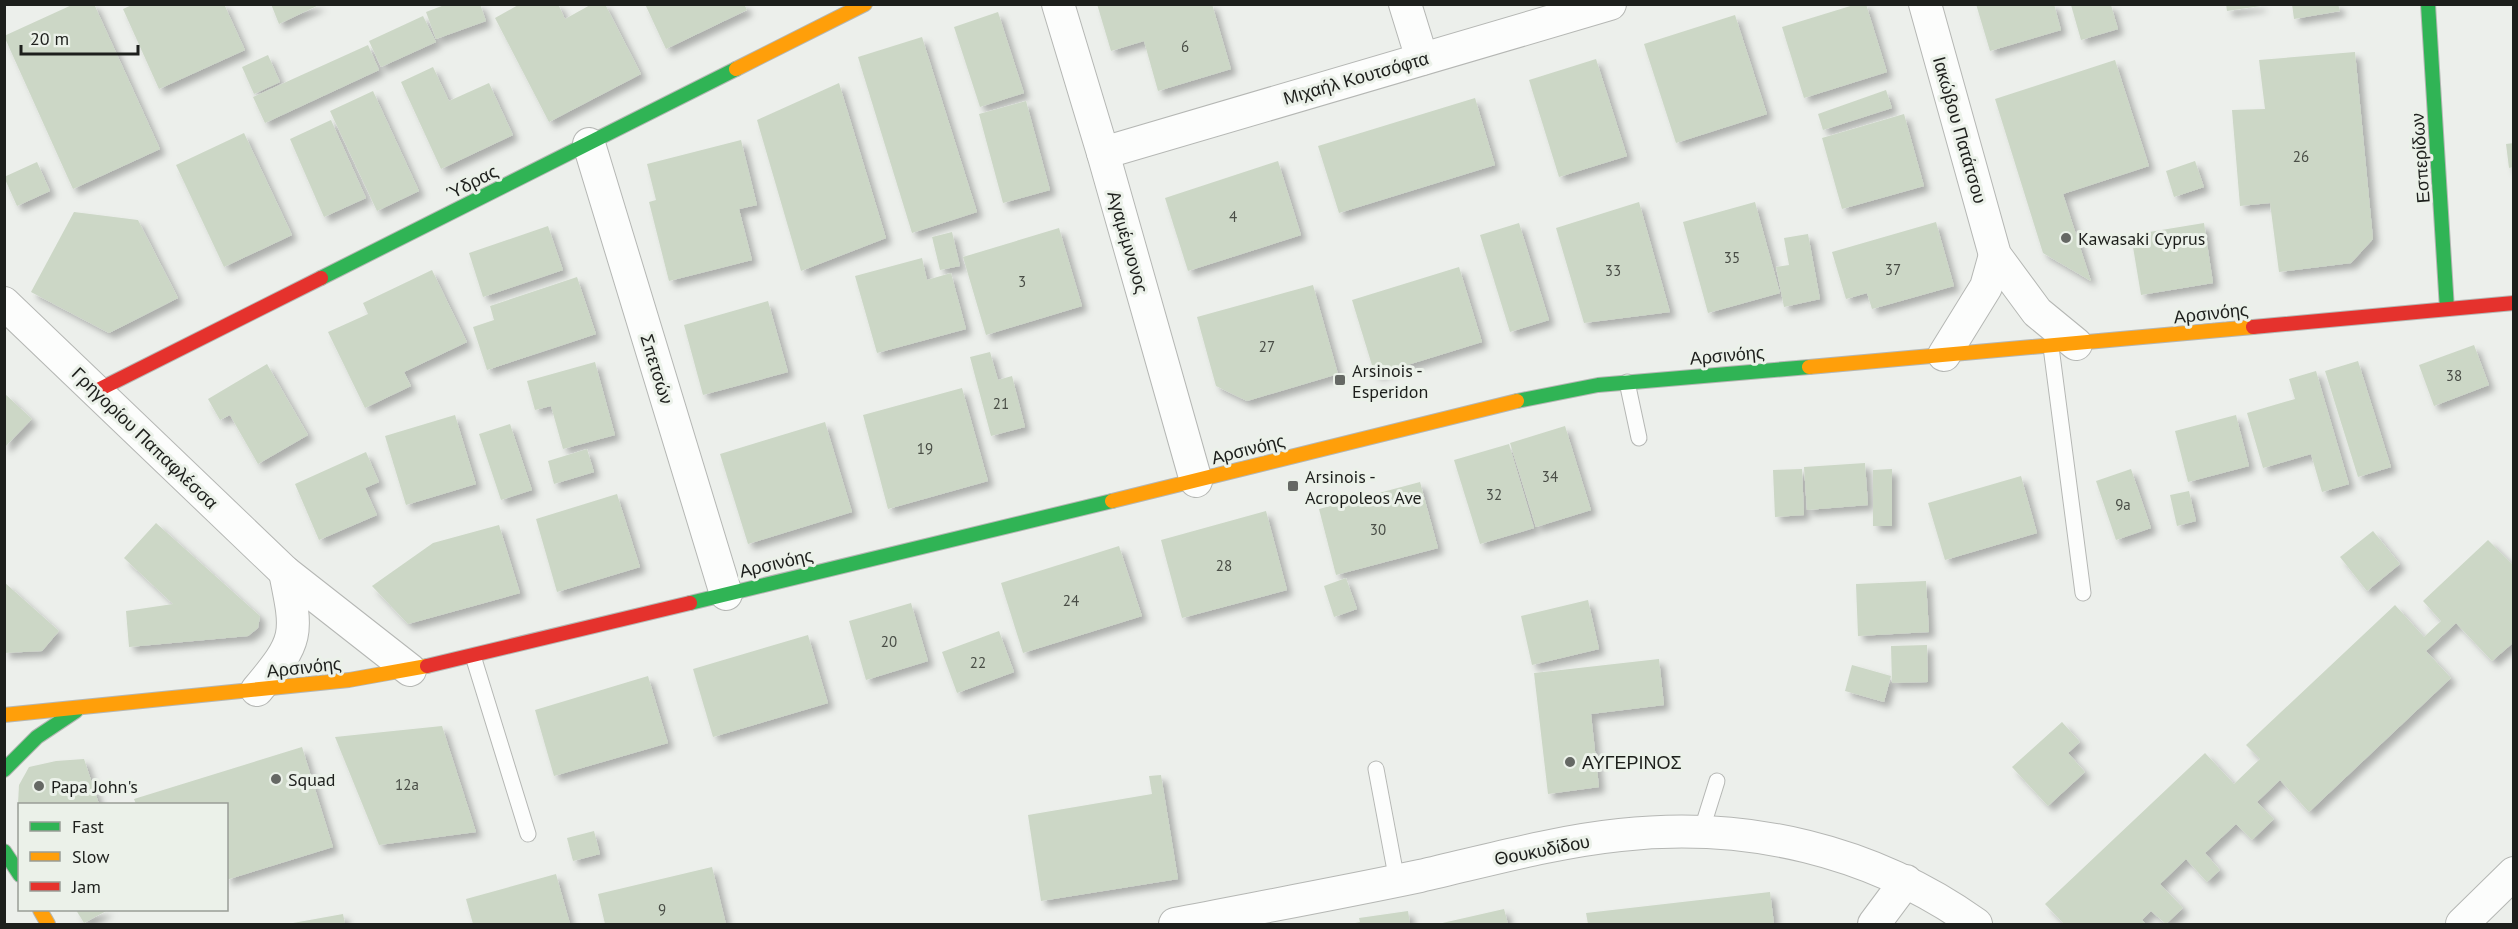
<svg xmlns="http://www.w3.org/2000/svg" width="2518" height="929" viewBox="0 0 2518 929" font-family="'PT Sans',sans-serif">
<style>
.building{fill:#ccd7c6;filter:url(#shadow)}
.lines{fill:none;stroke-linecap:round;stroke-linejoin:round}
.lane-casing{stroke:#b5b7b4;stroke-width:17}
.street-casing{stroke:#b5b7b4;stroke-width:34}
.fast-casing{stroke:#b5b7b4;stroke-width:16}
.slow-casing{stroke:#b5b7b4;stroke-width:16}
.jam-casing{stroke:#b5b7b4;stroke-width:16}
.lane{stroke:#fcfdfc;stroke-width:15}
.street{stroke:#fcfdfc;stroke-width:32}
.fast{stroke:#30b455;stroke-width:14}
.slow{stroke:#ff9f0a;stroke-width:14}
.jam{stroke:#e5322d;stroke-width:14}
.poi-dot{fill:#656864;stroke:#ebf1e9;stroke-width:2}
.labels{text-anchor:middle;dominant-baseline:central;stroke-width:6;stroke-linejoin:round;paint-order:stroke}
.number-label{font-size:15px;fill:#494d46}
.street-label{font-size:18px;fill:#1d1f1c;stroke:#ebf1e9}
.poi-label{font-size:18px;fill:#1d1f1c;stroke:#ebf1e9;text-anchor:start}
</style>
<defs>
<filter id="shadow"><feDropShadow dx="5.5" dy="5.5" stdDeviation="3" flood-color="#0004"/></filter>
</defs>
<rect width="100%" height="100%" fill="#ecefeb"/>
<g class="building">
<path d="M74 4H94L160 149 73 189 4 36Z"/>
<path d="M134 4H224L245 50 159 89 123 9Z"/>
<path d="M271 4H321L279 24Z"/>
<path d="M447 4H480L486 21 436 39 426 12Z"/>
<path d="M520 4H558L565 19 592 4H605L641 74 549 122 495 18Z"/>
<path d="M645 4H744L747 10 666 49Z"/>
<path d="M1097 4H1212L1231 69 1158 91 1144 41 1111 51Z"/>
<path d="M1857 4H1866L1887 72 1804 98 1782 27Z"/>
<path d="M1976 4H2054L2061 30 1990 51Z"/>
<path d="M2226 4H2261V6L2227 11Z"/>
<path d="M2292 4H2338L2340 11 2294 19Z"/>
<path d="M2071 5H2111L2118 29 2081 40Z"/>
<path d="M998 12 1024 93 980 107 954 27Z"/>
<path d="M1735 15 1767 114 1676 143 1644 44Z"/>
<path d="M423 16 436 42 381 67 369 41Z"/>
<path d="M922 37 977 212 912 233 858 57Z"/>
<path d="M368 45 379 70 265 123 253 97Z"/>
<path d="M2355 52 2373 239 2351 263 2279 272 2270 203 2240 206 2232 110 2265 109 2259 60Z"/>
<path d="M268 55 280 82 254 94 242 67Z"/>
<path d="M1596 59 1627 156 1559 177 1529 80Z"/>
<path d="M2115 60 2149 166 2063 194 2091 281 2043 253 1995 99Z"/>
<path d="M433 67 449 101 489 83 513 135 441 169 401 82Z"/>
<path d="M839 83 886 238 801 271 757 120Z"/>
<path d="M1886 90 1892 108 1823 130 1818 114Z"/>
<path d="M373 91 419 191 377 211 330 111Z"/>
<path d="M1475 98 1495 165 1339 213 1318 146Z"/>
<path d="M1026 101 1050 190 1003 203 979 114Z"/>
<path d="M1904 114 1924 186 1842 209 1822 138Z"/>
<path d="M331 120 366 198 324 217 290 139Z"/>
<path d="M244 133 292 235 224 267 176 165Z"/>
<path d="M741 140 757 205 739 209 752 260 669 281 649 202 656 200 647 164Z"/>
<path d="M2514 143V167L2509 168 2506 144Z"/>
<path d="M1278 161 1301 235 1188 271 1165 198Z"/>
<path d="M2195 161 2204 187 2174 197 2166 171Z"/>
<path d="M37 162 50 191 17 206 4 177Z"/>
<path d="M1639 202 1670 312 1584 323 1556 228Z"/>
<path d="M1755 202 1780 293 1708 313 1683 222Z"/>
<path d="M74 212 138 220 178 298 109 333 31 292Z"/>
<path d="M1936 222 1954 286 1872 309 1867 293 1846 299 1832 252Z"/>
<path d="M1519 223 1549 320 1510 332 1480 235Z"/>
<path d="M2204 223 2213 283 2141 295 2131 235Z"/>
<path d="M548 226 563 270 483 297 469 253Z"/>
<path d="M1059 228 1082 306 986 335 963 257Z"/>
<path d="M952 232 960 266 940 270 932 237Z"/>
<path d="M1808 234 1820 299 1784 307 1776 267 1789 265 1784 238Z"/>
<path d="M922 258 927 280 951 273 966 329 877 353 855 276Z"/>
<path d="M1459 267 1482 342 1375 375 1352 300Z"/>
<path d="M432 270 467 342 404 372 411 386 365 408 328 332 368 314 363 303Z"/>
<path d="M577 277 596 334 487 370 473 327 494 320 490 306Z"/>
<path d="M1313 285 1338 374 1247 401 1216 386 1197 317Z"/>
<path d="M768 301 788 372 703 395 684 325Z"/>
<path d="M2474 345 2489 385 2434 406 2419 365Z"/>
<path d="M990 352 998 380 1012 376 1025 427 991 436 970 357Z"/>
<path d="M2358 361 2391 467 2358 477 2325 371Z"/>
<path d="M595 362 615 435 563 449 551 406 535 410 527 381Z"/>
<path d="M267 364 308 435 258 464 230 415 220 420 208 399Z"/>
<path d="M2316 371 2349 484 2322 492 2311 454 2263 468 2247 413 2295 399 2289 379Z"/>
<path d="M962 388 988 481 888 509 863 415Z"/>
<path d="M4 393 32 419 4 448Z"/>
<path d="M455 415 476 484 406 505 385 436Z"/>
<path d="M2236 415 2249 466 2188 482 2175 431Z"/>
<path d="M825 422 852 512 748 544 720 454Z"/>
<path d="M510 424 532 490 501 500 479 434Z"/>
<path d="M1565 426 1591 510 1536 527 1510 443Z"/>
<path d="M1509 444 1534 528 1480 544 1454 460Z"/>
<path d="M587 449 594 472 554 484 548 461Z"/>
<path d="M366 452 379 482 365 488 377 515 319 540 295 484Z"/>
<path d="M1865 463 1868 505 1807 510 1804 467Z"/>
<path d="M1802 469 1804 515 1775 517 1773 470Z"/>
<path d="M1892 469V526H1873V470Z"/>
<path d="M2131 469 2151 528 2116 540 2096 481Z"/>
<path d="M2021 476 2037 533 1945 560 1928 503Z"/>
<path d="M1420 482 1438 548 1336 575 1319 509Z"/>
<path d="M2189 491 2196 521 2177 526 2170 495Z"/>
<path d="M617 494 640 567 557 592 536 519Z"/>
<path d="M1266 511 1287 590 1182 618 1161 540Z"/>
<path d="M156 523 260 616 258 628 248 636 129 647 126 611 173 604 124 558Z"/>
<path d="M499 525 520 593 408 624 372 586 433 543Z"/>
<path d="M2373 531 2400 564 2367 591 2340 557Z"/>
<path d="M2488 540 2514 566V642L2492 661 2456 623 2426 651 2451 678 2309 812 2280 780 2257 802 2274 819 2252 840 2236 824 2205 853 2220 870 2207 882 2186 859 2160 884 2183 908 2166 924 2151 911 2142 920 2146 924H2064L2045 904 2205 753 2234 784 2260 759 2246 745 2395 605 2424 637 2441 621 2423 601Z"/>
<path d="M1119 546 1142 616 1023 653 1001 583Z"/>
<path d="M1346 578 1357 609 1334 617 1324 586Z"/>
<path d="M1926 581 1929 632 1858 636 1856 584Z"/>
<path d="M4 582 59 631 42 651 4 653Z"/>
<path d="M1588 600 1599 649 1532 665 1521 616Z"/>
<path d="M911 603 928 661 866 680 849 621Z"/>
<path d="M999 631 1014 672 957 693 942 652Z"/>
<path d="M808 635 828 703 713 737 693 669Z"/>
<path d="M1927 645 1928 682 1892 683 1891 646Z"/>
<path d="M1659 659 1664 705 1591 714 1599 787 1548 794 1534 673Z"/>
<path d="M1852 665 1891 676 1884 702 1845 691Z"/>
<path d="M648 676 668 743 554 776 535 710Z"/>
<path d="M2062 722 2080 742 2068 753 2085 772 2048 806 2012 767Z"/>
<path d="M442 726 476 832 379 845 335 737Z"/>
<path d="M302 747 333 847 226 880V804H136L134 799Z"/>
<path d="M84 759 99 804H18L19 785 29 767 56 761Z"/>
<path d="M1161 775 1178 879 1041 901 1028 815 1152 794 1149 776Z"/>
<path d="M594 831 600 854 573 861 567 838Z"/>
<path d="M712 867 726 924H605L598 894Z"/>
<path d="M556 874 570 924H473L466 899Z"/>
<path d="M1770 892 1774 924H1588L1586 913Z"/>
<path d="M1504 909 1508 924H1438Z"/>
<path d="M76 910H108L84 923Z"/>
<path d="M1408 911 1410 924H1350L1360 922 1359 918Z"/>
<path d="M343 914 345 924H294L293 923Z"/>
</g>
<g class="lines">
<defs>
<g id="lane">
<path d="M2051 347 2083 593"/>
<path d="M1627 382 1639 438"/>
<path d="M473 656 528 834"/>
<path d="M1376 769 1397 881"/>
<path d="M1701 832 1717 781"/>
</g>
<g id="street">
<path d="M1058 4 1103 153 1196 481"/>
<path d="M1405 4 1422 59"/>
<path d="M1925 4 1995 255 2037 312 2076 344"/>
<path d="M589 144 726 594"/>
<path d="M1103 153 1610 4"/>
<path d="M4 303 285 572 410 670"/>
<path d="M1944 355 1986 287 1995 255"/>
<path d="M257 690C299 640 298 635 285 572"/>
<path d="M1175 924C1257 908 1339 893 1420 876 1486 861 1553 842 1620 835 1747 821 1872 850 1976 924"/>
<path d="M1874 924 1906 881"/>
<path d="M2462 924 2514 873"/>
</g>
<g id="fast">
<path d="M2428 4 2447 309"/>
<path d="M321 278 736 69"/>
<path d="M1517 401 1598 385 1809 367"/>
<path d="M690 603 1112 501"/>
<path d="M4 770 37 737 76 711"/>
<path d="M4 851 20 875"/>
</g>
<g id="slow">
<path d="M736 69 865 4"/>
<path d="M1809 367 2253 327"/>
<path d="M1112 501 1517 401"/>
<path d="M4 715 349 680 427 666"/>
<path d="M40 910 48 924"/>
</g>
<g id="jam">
<path d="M2253 327 2514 303"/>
<path d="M96 391 321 278"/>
<path d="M427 666 690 603"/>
</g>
</defs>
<use href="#lane" class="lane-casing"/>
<use href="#street" class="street-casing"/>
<use href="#fast" class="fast-casing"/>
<use href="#slow" class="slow-casing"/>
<use href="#jam" class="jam-casing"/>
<use href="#lane" class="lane"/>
<use href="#street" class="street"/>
<use href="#fast" class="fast"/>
<use href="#slow" class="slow"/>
<use href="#jam" class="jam"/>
</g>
<g class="poi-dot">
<circle cx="2066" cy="238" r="6"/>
<rect x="1334" y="374" width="12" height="12" rx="3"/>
<rect x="1287" y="480" width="12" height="12" rx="3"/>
<circle cx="1570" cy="762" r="6"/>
<circle cx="276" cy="779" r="6"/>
<circle cx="39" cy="786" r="6"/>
</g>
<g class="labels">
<g class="number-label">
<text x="1185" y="46">6</text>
<text x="2301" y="156">26</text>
<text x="1233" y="216">4</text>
<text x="1732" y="257">35</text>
<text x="1893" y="269">37</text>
<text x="1613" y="270">33</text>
<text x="1022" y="281">3</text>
<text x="1267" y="346">27</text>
<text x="2454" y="375">38</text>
<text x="1001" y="403">21</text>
<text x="925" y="448">19</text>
<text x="1550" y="476">34</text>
<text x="1494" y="494">32</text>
<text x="2123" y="504">9a</text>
<text x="1378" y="529">30</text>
<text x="1224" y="565">28</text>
<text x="1071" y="600">24</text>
<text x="889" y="641">20</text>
<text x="978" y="662">22</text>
<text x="407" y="784">12a</text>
<text x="662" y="909">9</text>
</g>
<g class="street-label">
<text transform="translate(1356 78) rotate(-16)">Μιχαήλ Κουτσόφτα</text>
<text transform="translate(1960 130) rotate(74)">Ιακώβου Πατάτσου</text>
<text transform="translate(2420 158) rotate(-94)">Εσπερίδων</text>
<text transform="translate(472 182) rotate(-27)">Ύδρας</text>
<text transform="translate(1128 242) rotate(74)">Αγαμέμνονος</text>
<text transform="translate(2211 313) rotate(-6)">Αρσινόης</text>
<text transform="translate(1727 355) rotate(-5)">Αρσινόης</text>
<text transform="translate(657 369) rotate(73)">Σπετσών</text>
<text transform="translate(145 438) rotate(44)">Γρηγορίου Παπαφλέσσα</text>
<text transform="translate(1248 449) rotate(-14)">Αρσινόης</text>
<text transform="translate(776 563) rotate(-13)">Αρσινόης</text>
<text transform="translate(304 667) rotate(-6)">Αρσινόης</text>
<text transform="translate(1542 850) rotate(-11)">Θουκυδίδου</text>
</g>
<g class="poi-label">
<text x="2078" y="238">Kawasaki Cyprus</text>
<text x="1352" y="370">Arsinois -<tspan x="1352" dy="21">Esperidon</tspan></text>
<text x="1305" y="476">Arsinois -<tspan x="1305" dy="21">Acropoleos Ave</tspan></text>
<text x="1582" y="762">ΑΥΓΕΡΙΝΟΣ</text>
<text x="288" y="779">Squad</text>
<text x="51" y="786">Papa John's</text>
</g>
</g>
<rect width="2518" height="929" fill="none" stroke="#1d1f1c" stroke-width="12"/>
<rect x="18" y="803" width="210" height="108" fill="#ebf1e9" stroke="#999d97" stroke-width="1.5"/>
<rect x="30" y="822" width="30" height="9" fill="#30b455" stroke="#999d97" stroke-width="1.5"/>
<text x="72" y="833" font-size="18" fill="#1d1f1c">Fast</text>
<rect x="30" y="852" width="30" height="9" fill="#ff9f0a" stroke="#999d97" stroke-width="1.5"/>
<text x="72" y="863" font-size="18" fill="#1d1f1c">Slow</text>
<rect x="30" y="882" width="30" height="9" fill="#e5322d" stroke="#999d97" stroke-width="1.5"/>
<text x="72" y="893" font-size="18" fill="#1d1f1c">Jam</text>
<path d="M21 45v9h117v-9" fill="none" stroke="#1d1f1c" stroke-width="3"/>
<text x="30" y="45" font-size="18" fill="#1d1f1c" stroke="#ebf1e9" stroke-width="4.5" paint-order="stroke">20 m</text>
</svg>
